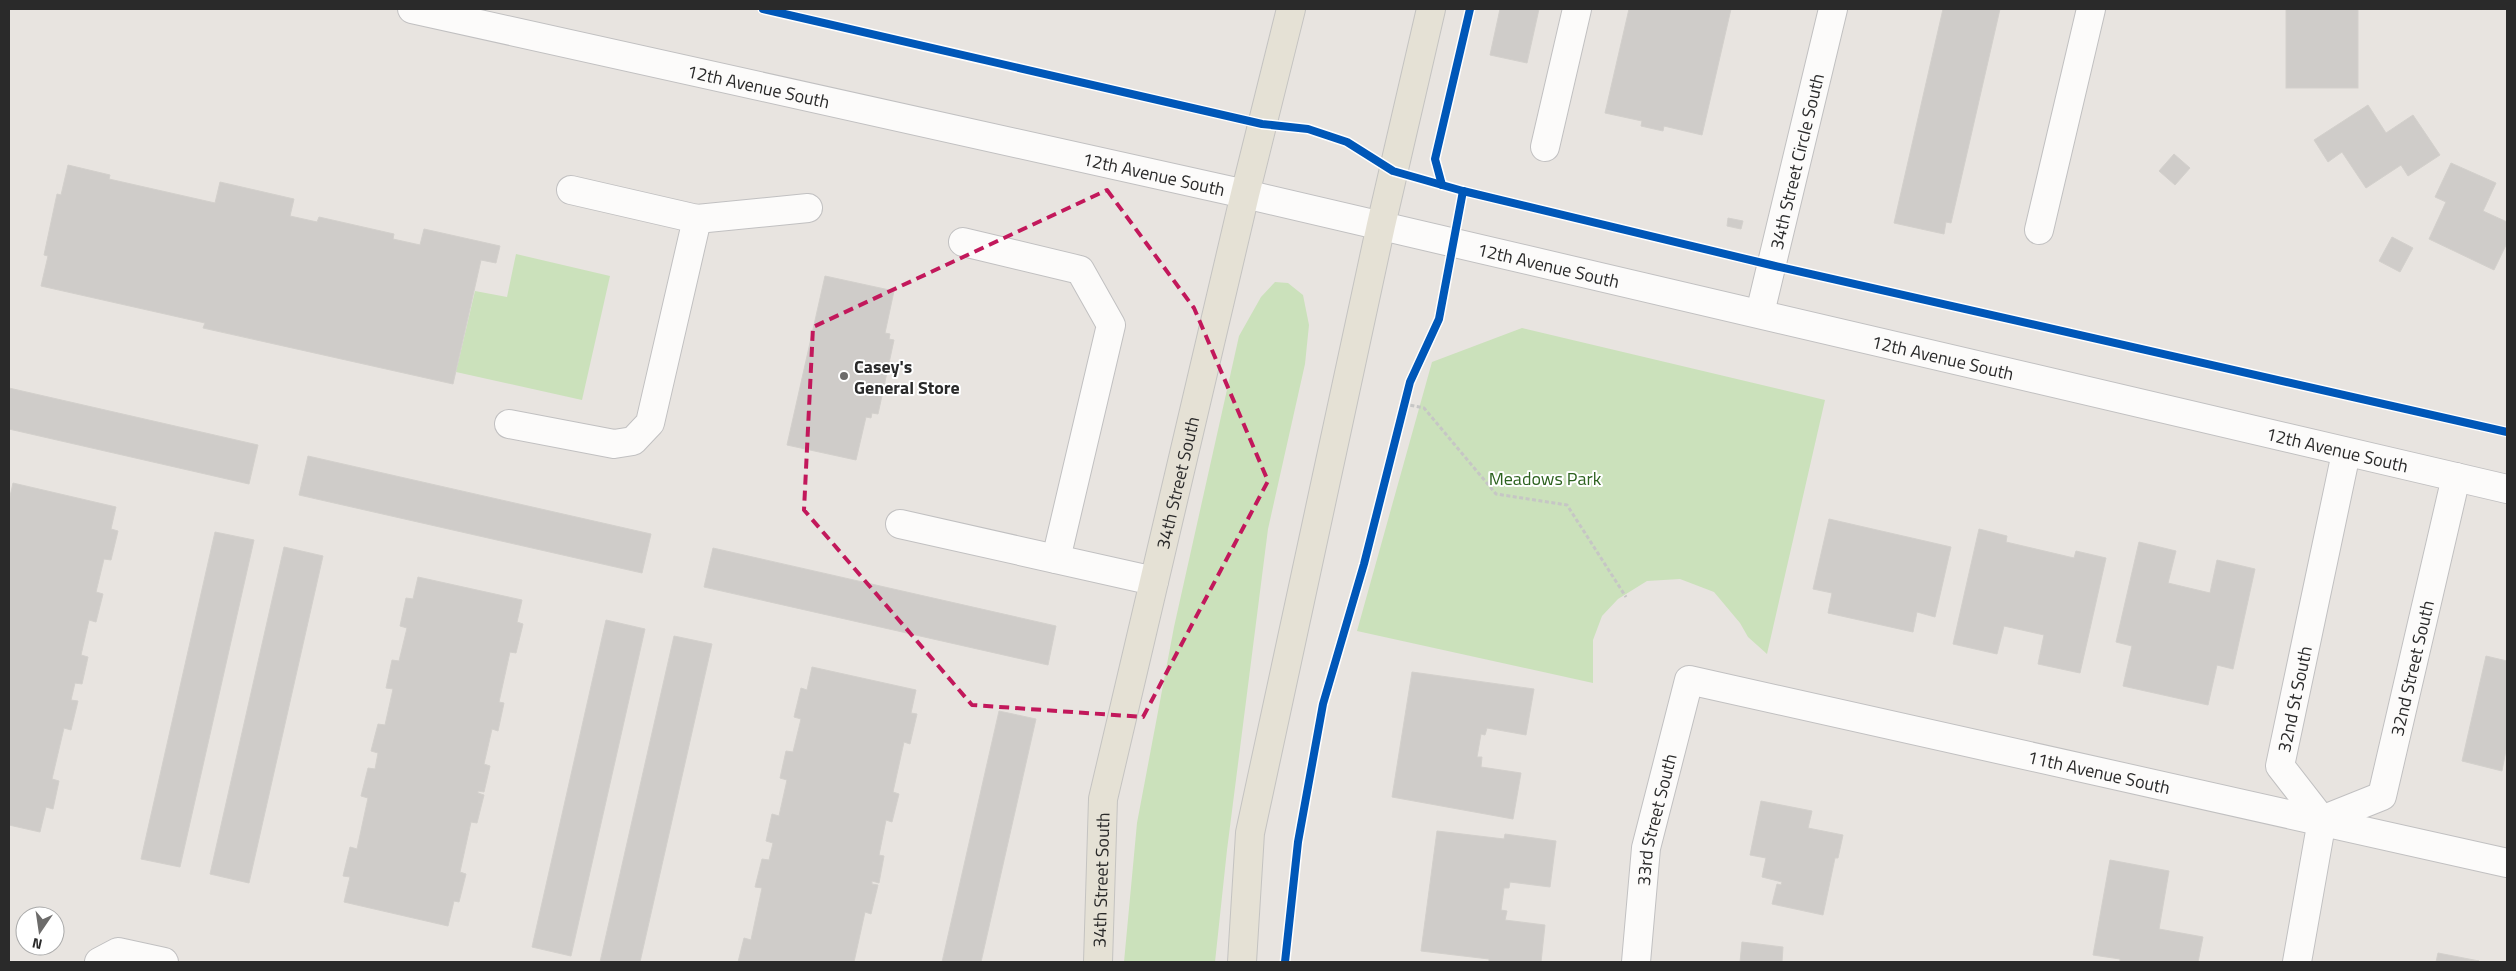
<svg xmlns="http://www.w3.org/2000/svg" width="2516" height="971" viewBox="0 0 2516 971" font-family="'Titillium Web',sans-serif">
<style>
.green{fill:#cbe1bb}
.building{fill:#cfccc9;stroke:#d3d0cc}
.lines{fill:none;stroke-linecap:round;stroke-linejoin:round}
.minor-casing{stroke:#c1c0c1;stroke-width:30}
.major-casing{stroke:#c4c3c1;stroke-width:30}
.path{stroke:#c6c6c5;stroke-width:3;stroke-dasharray:4 2.5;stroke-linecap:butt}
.minor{stroke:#fcfbfa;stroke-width:28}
.major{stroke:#e5e1d5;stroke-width:28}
.cycleway-casing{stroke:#fff;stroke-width:11}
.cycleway{stroke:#0057b8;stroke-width:8}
.marked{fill:none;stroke:#c2185b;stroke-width:4;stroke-dasharray:10 6;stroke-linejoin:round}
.poi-dot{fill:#6c6b6a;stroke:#fff;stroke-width:2}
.labels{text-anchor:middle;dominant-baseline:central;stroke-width:4;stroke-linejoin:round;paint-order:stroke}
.street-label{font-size:18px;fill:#2a2a2a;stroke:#fff}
.poi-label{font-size:18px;font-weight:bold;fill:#2a2a2a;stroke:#fff;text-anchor:start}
.park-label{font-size:18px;fill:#2d621f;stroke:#fff}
</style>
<rect width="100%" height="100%" fill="#e8e4e0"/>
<g class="green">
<path d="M516 254 610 276 582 400 456 372 475 291 507 297Z"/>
<path d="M1275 282 1288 283 1303 295 1309 325 1305 364 1268 529 1227 850 1215 962H1124L1137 823 1174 627 1239 336 1261 297Z"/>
<path d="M1522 328 1825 400 1767 654 1748 637 1740 623 1714 592 1680 579 1647 581 1618 599 1602 616 1593 640V683L1357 631 1432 362Z"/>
</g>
<g class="building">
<path d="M1500 9H1539L1527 63 1490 55Z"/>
<path d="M1629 9H1731L1702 135 1664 126 1663 131 1641 126 1642 121 1605 113Z"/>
<path d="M1943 9H2000L1951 223 1946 222 1944 234 1894 223Z"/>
<rect x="2286" y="9" width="72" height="79"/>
<path d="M2368 105 2386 133 2413 115 2440 155 2408 176 2401 165 2366 188 2342 152 2328 162 2314 140Z"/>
<path d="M2174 154 2190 168 2175 185 2159 171Z"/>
<path d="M2451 163 2496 183 2483 211 2507 222V243L2494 270 2429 239 2446 202 2435 197Z"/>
<path d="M68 165 110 175 109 179 215 203 220 182 294 199 290 216 317 222 319 217 394 234 393 239 420 245 424 229 500 246 496 263 481 260 453 384 203 328 205 323 41 286 48 256 44 255 57 194 61 195Z"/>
<path d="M1728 218 1743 221 1741 229 1727 226Z"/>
<path d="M2392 237 2413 248 2400 272 2379 261Z"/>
<path d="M825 276 894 291 885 333 890 334 889 339 894 340 878 414 872 413 871 418 866 417 856 460 787 445Z"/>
<path d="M9 388 258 445 249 484 9 429Z"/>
<path d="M308 456 651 534 642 573 299 495Z"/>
<path d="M13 483 116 507 111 529 118 531 111 560 104 559 96 592 103 594 96 622 89 620 81 655 88 657 82 684 75 683 71 700 78 701 71 730 64 728 52 779 59 781 53 809 46 807 40 832 9 825V501Z"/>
<path d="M1829 519 1951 547 1935 617 1917 612 1913 632 1828 613 1832 593 1813 589Z"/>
<path d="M1979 529 2007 536 2006 542 2074 558 2076 551 2106 558 2080 673 2038 664 2044 635 2004 626 1997 654 1953 644Z"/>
<path d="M215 532 254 540 180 867 141 859Z"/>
<path d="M2139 542 2176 551 2168 583 2210 593 2217 560 2255 569 2233 669 2217 665 2208 705 2123 686 2132 646 2116 642Z"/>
<path d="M284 547 323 556 249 883 210 874Z"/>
<path d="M713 548 1056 626 1048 665 704 587Z"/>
<path d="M418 577 522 600 517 622 523 624 516 653 510 652 499 702 504 703 498 731 492 729 484 764 490 766 484 792 478 791V793L484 795 477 823 471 822 460 872 466 874 459 902 454 901 448 926 344 902 350 877 343 876 350 847 357 849 368 798 361 796 368 768 375 769 378 753 371 751 378 724 385 725 393 689 386 688 392 660 399 661 407 628 400 626 406 598 413 599Z"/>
<path d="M606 620 645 629 571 956 532 947Z"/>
<path d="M674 636 712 644 640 962H600Z"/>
<path d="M2486 656 2507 661V745L2502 771 2462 761Z"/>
<path d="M812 667 916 690 911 713 917 714 910 744 904 742 893 792 899 794 892 822 886 820 879 855 884 856 879 883 872 881V884L878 885 871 914 865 912 854 962H738L744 938 751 940 762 888 755 887 762 859 769 860 773 843 766 841 772 814 779 816 787 780 780 778 786 751 793 752 801 719 794 717 801 688 807 690Z"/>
<path d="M1412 672 1534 689 1526 735 1487 728 1485 735 1481 734 1477 757H1482L1481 767 1521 773 1513 819 1392 797Z"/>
<path d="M999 711 1036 719 981 962H942Z"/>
<path d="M1761 801 1812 811 1808 828 1843 835 1838 858H1835L1823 915 1772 904 1777 884 1781 885 1782 882 1762 877 1766 858 1750 855Z"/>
<path d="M1437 831 1504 839 1505 834 1556 841 1550 887 1510 882 1509 888H1504L1501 910 1507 911 1505 920 1545 925 1541 962H1489V959L1421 951Z"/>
<path d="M2110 860 2169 871 2159 929 2203 937 2198 962H2120V959L2093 955Z"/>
<path d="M1742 942 1783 947 1782 962H1740Z"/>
<path d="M2438 953 2479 961 2436 962Z"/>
</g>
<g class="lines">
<defs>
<g id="minor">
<path id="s1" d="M412 9 1245 194 2507 489"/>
<path d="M1545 147 1577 9"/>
<path d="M571 190 697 219 808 208"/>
<path d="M2039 230 2091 9"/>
<path d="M963 242 1080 270 1111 325 1056 559"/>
<path id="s2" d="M1760 313 1833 9"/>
<path d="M509 424 614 444 633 441 650 423 697 219"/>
<path d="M900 524 1154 581"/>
<path id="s3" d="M2322 820 2382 796 2456 477"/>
<path d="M99 962 118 952 164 962"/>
<path id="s4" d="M1636 962 1646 848 1689 680 2507 863"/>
<path id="s5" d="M2297 962 2322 820 2280 766 2346 453"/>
</g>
<g id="major">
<path id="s6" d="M1098 962 1103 799 1245 194 1291 9"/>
<path d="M1242 962 1250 833 1381 225 1431 9"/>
</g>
</defs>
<use href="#minor" class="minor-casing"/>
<use href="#major" class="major-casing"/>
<path class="path" d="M1404 404 1424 408 1496 494 1567 505 1626 597"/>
<use href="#minor" class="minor"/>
<use href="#major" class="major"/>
<defs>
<g id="cycleway">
<path d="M763 9 1262 124 1308 129 1347 142 1393 171 1463 191 1771 265 2507 432"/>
<path d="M1442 185 1435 159 1470 9"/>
<path d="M1285 962 1298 842 1323 704 1364 564 1410 382 1439 319 1463 191"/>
</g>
</defs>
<use href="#cycleway" class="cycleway-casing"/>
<use href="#cycleway" class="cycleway"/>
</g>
<path class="marked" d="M1107 190 1194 308 1268 481 1143 717 972 705 804 510 813 327Z"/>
<circle class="poi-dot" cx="844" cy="376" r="5"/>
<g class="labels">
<g class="street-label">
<text stroke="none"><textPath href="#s1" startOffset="355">12th Avenue South</textPath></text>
<text stroke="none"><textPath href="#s2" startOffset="156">34th Street Circle South</textPath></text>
<text stroke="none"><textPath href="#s1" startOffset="760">12th Avenue South</textPath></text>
<text stroke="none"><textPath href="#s1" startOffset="1165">12th Avenue South</textPath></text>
<text stroke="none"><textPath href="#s1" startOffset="1570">12th Avenue South</textPath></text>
<text stroke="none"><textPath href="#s1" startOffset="1975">12th Avenue South</textPath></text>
<text stroke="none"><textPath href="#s6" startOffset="488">34th Street South</textPath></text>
<text stroke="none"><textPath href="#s3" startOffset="196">32nd Street South</textPath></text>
<text stroke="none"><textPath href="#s5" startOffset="281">32nd St South</textPath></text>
<text stroke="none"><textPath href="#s4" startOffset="708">11th Avenue South</textPath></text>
<text stroke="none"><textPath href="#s4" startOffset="144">33rd Street South</textPath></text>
<text stroke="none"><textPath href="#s6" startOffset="82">34th Street South</textPath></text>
</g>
<g class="poi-label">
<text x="854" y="366">Casey's<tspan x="854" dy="21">General Store</tspan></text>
</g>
<g class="park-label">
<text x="1545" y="478">Meadows Park</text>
</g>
</g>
<rect width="2516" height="971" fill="none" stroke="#2a2a2a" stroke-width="20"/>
<g transform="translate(40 931) rotate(193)"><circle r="24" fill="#ffffff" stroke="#aaaaaa"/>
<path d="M0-4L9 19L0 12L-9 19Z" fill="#6c6b6a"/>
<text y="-8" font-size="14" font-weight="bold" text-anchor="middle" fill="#2a2a2a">N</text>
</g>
</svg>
